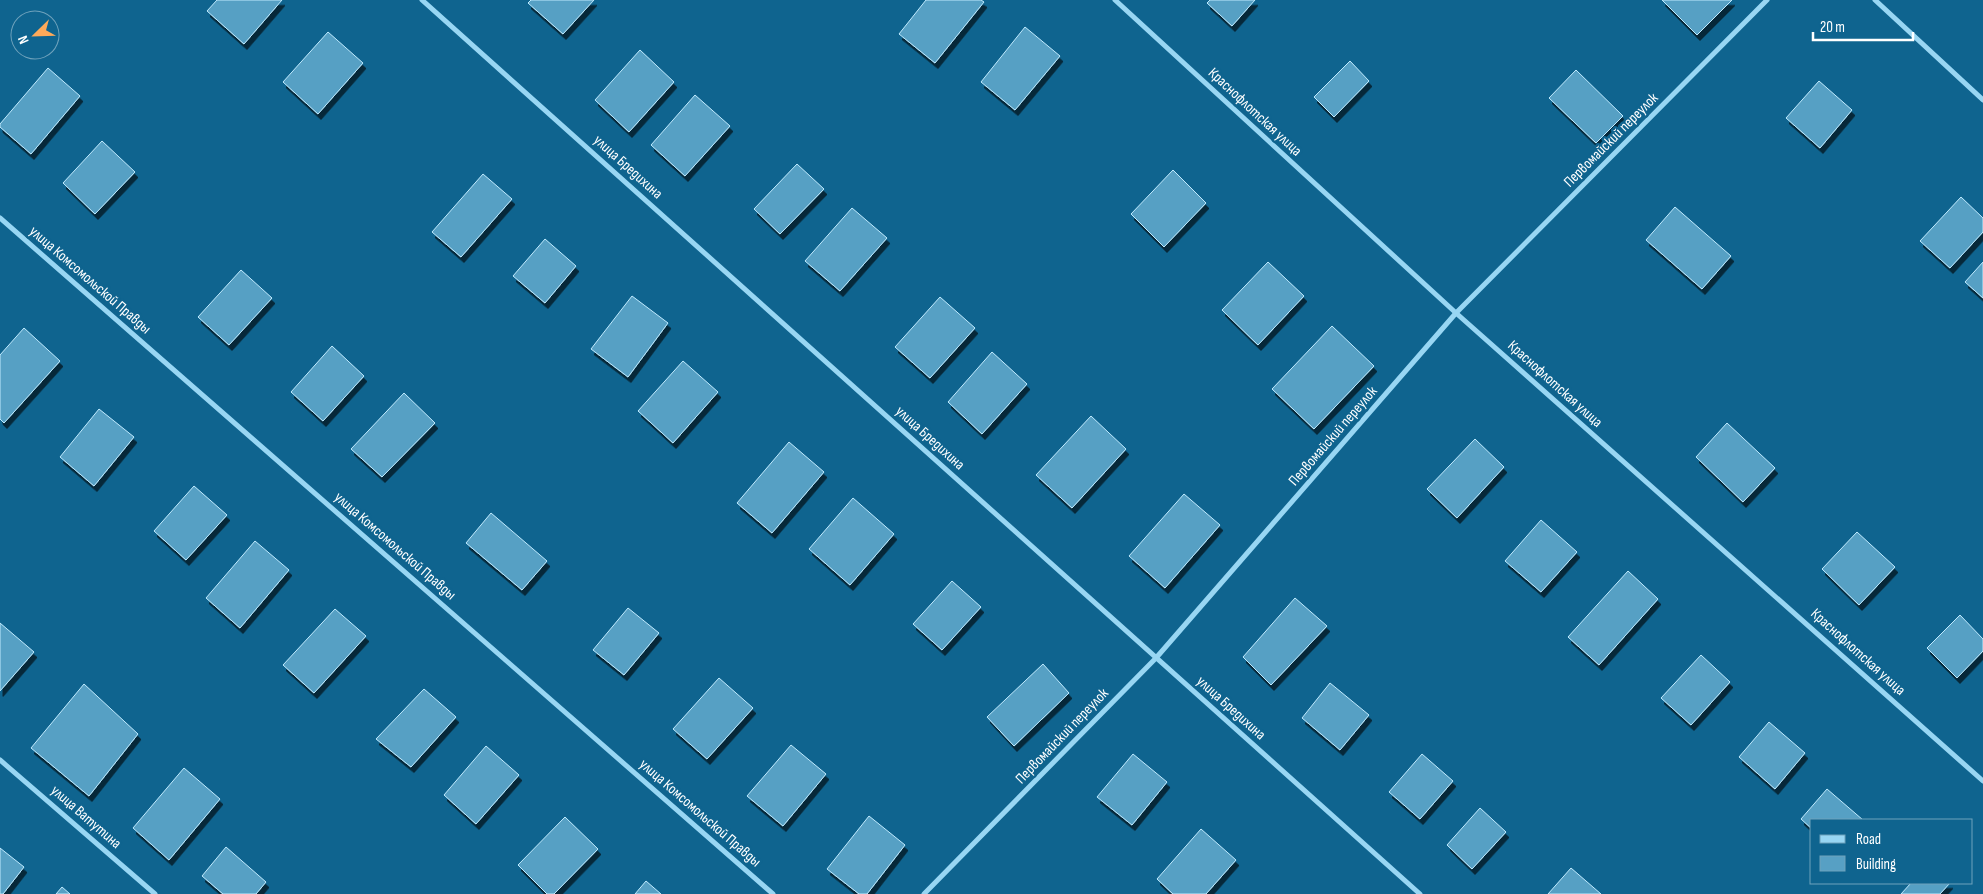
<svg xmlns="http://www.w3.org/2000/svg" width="1983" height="894" viewBox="0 0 1983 894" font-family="'Sofia Sans Condensed',sans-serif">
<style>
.building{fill:#57a0c4;stroke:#bfeafe;filter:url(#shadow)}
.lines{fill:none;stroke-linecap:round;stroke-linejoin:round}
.street{stroke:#98d6f3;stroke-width:5}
.labels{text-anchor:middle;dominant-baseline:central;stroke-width:5;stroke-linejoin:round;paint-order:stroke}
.street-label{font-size:15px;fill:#fff;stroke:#0f648f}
</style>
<defs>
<filter id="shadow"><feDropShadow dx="3" dy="5.5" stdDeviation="0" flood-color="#0009"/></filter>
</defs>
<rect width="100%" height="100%" fill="#0f648f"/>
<g class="building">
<path d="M217 0H282L244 44 207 11Z"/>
<path d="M531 0H594L563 34 528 3Z"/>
<path d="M926 0H981L984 2 935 63 899 34Z"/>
<path d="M1210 0H1255L1232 26 1207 3Z"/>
<path d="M1662 0H1732L1697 35Z"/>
<path d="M1025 27 1060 56 1015 110 981 82Z"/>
<path d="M328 32 363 63 318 114 283 82Z"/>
<path d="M640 50 674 82 629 132 595 100Z"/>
<path d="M1350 61 1369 81 1334 117 1314 97Z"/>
<path d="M48 68 80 96 31 154 0 127V124Z"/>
<path d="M1576 70 1623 116 1596 143 1549 98Z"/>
<path d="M1819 81 1852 110 1820 148 1786 118Z"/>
<path d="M695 95 730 126 685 176 651 145Z"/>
<path d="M102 141 135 172 95 214 63 183Z"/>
<path d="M797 164 824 189 780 234 754 209Z"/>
<path d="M1173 170 1206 203 1164 247 1131 214Z"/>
<path d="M483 174 512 199 461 257 432 232Z"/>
<path d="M1961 197 1983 218V232L1950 268 1920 241Z"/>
<path d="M1675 207 1731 256 1702 289 1646 240Z"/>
<path d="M852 208 887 238 840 291 805 261Z"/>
<path d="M545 239 576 266 545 303 513 276Z"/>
<path d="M1268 262 1304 296 1258 345 1222 310Z"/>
<path d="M1983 262V298L1965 282Z"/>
<path d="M241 270 272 298 229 345 198 317Z"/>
<path d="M632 296 668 323 628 377 591 349Z"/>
<path d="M940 297 975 328 930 378 895 347Z"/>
<path d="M1332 326 1374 366 1314 429 1272 389Z"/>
<path d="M24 328 60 361 4 423 0 419V355Z"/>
<path d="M332 346 364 376 323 421 291 392Z"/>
<path d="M992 352 1027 384 982 434 948 402Z"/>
<path d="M683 361 718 392 673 443 638 411Z"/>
<path d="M404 393 435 423 382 477 351 449Z"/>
<path d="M99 409 134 437 94 486 60 457Z"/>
<path d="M1091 416 1126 449 1072 508 1036 475Z"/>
<path d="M1727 423 1775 468 1743 502 1696 457Z"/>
<path d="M1475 439 1504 467 1457 518 1427 489Z"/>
<path d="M789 442 824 472 772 533 737 503Z"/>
<path d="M194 486 227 515 186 560 154 531Z"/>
<path d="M1184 494 1220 525 1165 588 1129 556Z"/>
<path d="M853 498 894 534 850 585 809 549Z"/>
<path d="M491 513 547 561 522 590 466 543Z"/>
<path d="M1541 520 1577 552 1541 592 1505 561Z"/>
<path d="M1857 532 1895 567 1859 605 1822 569Z"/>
<path d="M255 541 289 570 240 628 206 598Z"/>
<path d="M1628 571 1658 599 1599 665 1568 637Z"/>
<path d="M952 581 981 607 942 650 913 624Z"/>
<path d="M1295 598 1327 626 1271 685 1243 657Z"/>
<path d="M628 608 659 633 624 675 593 650Z"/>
<path d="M335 609 366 636 314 693 283 665Z"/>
<path d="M1960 615 1983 639V651L1957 678 1927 648Z"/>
<path d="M0 623 34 652 0 691Z"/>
<path d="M1701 655 1730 682 1691 725 1661 698Z"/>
<path d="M1043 664 1069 693 1014 746 987 717Z"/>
<path d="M719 678 753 708 707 759 673 729Z"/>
<path d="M1330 683 1369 715 1340 750 1302 718Z"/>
<path d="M84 684 138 734 89 796 31 748Z"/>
<path d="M424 689 456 717 411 767 376 739Z"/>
<path d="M1769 722 1805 753 1775 789 1739 757Z"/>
<path d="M791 745 826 774 783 826 747 796Z"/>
<path d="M486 746 519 775 476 824 444 795Z"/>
<path d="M1133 754 1167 782 1132 825 1097 797Z"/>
<path d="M1422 754 1453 781 1420 819 1389 792Z"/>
<path d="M184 768 220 799 169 860 133 828Z"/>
<path d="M1827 789 1863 820H1812V829L1801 819Z"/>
<path d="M1480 808 1506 832 1472 869 1447 845Z"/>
<path d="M869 816 905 845 867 894H859L827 869Z"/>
<path d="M565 817 598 849 554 894H547L518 865Z"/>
<path d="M1201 829 1236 860 1206 894H1173L1157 879Z"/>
<path d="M226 847 266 882 256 894H223L202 876Z"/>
<path d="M0 848 24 867 3 894H0Z"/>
<path d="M1571 868 1601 894H1548Z"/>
<path d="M646 881 661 894H635Z"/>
<path d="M1911 883H1950L1940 894H1901Z"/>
<path d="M62 887 70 894H56Z"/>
</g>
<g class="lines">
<g class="street">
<path d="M422 0 1420 894"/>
<path d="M1115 0 1456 313 1983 781"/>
<path d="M1875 0 1983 100"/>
<path d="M0 218 773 894"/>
<path d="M0 760 155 894"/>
<path d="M924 894 1156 658 1456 313 1767 0"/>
</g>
</g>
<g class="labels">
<g class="street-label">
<text transform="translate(1255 112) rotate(43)">Краснофлотская улица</text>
<text transform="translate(1611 140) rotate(-45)">Первомайский переулок</text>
<text transform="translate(628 167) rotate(42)">улица Бредихина</text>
<text transform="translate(90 280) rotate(41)">улица Комсомольской Правды</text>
<text transform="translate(1555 384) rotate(42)">Краснофлотская улица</text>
<text transform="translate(1333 436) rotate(-49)">Первомайский переулок</text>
<text transform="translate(930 438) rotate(42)">улица Бредихина</text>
<text transform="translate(395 546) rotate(41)">улица Комсомольской Правды</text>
<text transform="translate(1858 652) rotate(42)">Краснофлотская улица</text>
<text transform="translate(1231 708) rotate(42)">улица Бредихина</text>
<text transform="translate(1062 736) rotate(-46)">Первомайский переулок</text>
<text transform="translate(700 813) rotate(41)">улица Комсомольской Правды</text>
<text transform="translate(86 817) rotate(41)">улица Ватутина</text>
</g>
</g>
<rect x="1810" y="819" width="162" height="65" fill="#0f648f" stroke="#6fa2bc"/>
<rect x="1820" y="835" width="25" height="8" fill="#98d6f3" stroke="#6fa2bc"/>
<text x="1856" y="844" font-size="15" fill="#ffffff">Road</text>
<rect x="1820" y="856" width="25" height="15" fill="#57a0c4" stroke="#6fa2bc"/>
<text x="1856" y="869" font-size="15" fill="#ffffff">Building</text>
<g transform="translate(35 35) rotate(247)"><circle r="24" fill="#0f648f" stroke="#6fa2bc"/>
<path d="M0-4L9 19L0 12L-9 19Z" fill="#ffaa5a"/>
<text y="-8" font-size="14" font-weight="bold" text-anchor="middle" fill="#ffffff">N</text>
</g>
<path d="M1813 32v8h100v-8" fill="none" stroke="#ffffff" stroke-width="2.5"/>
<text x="1820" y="32" font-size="15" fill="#ffffff" stroke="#0f648f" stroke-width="4" paint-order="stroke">20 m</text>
</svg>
